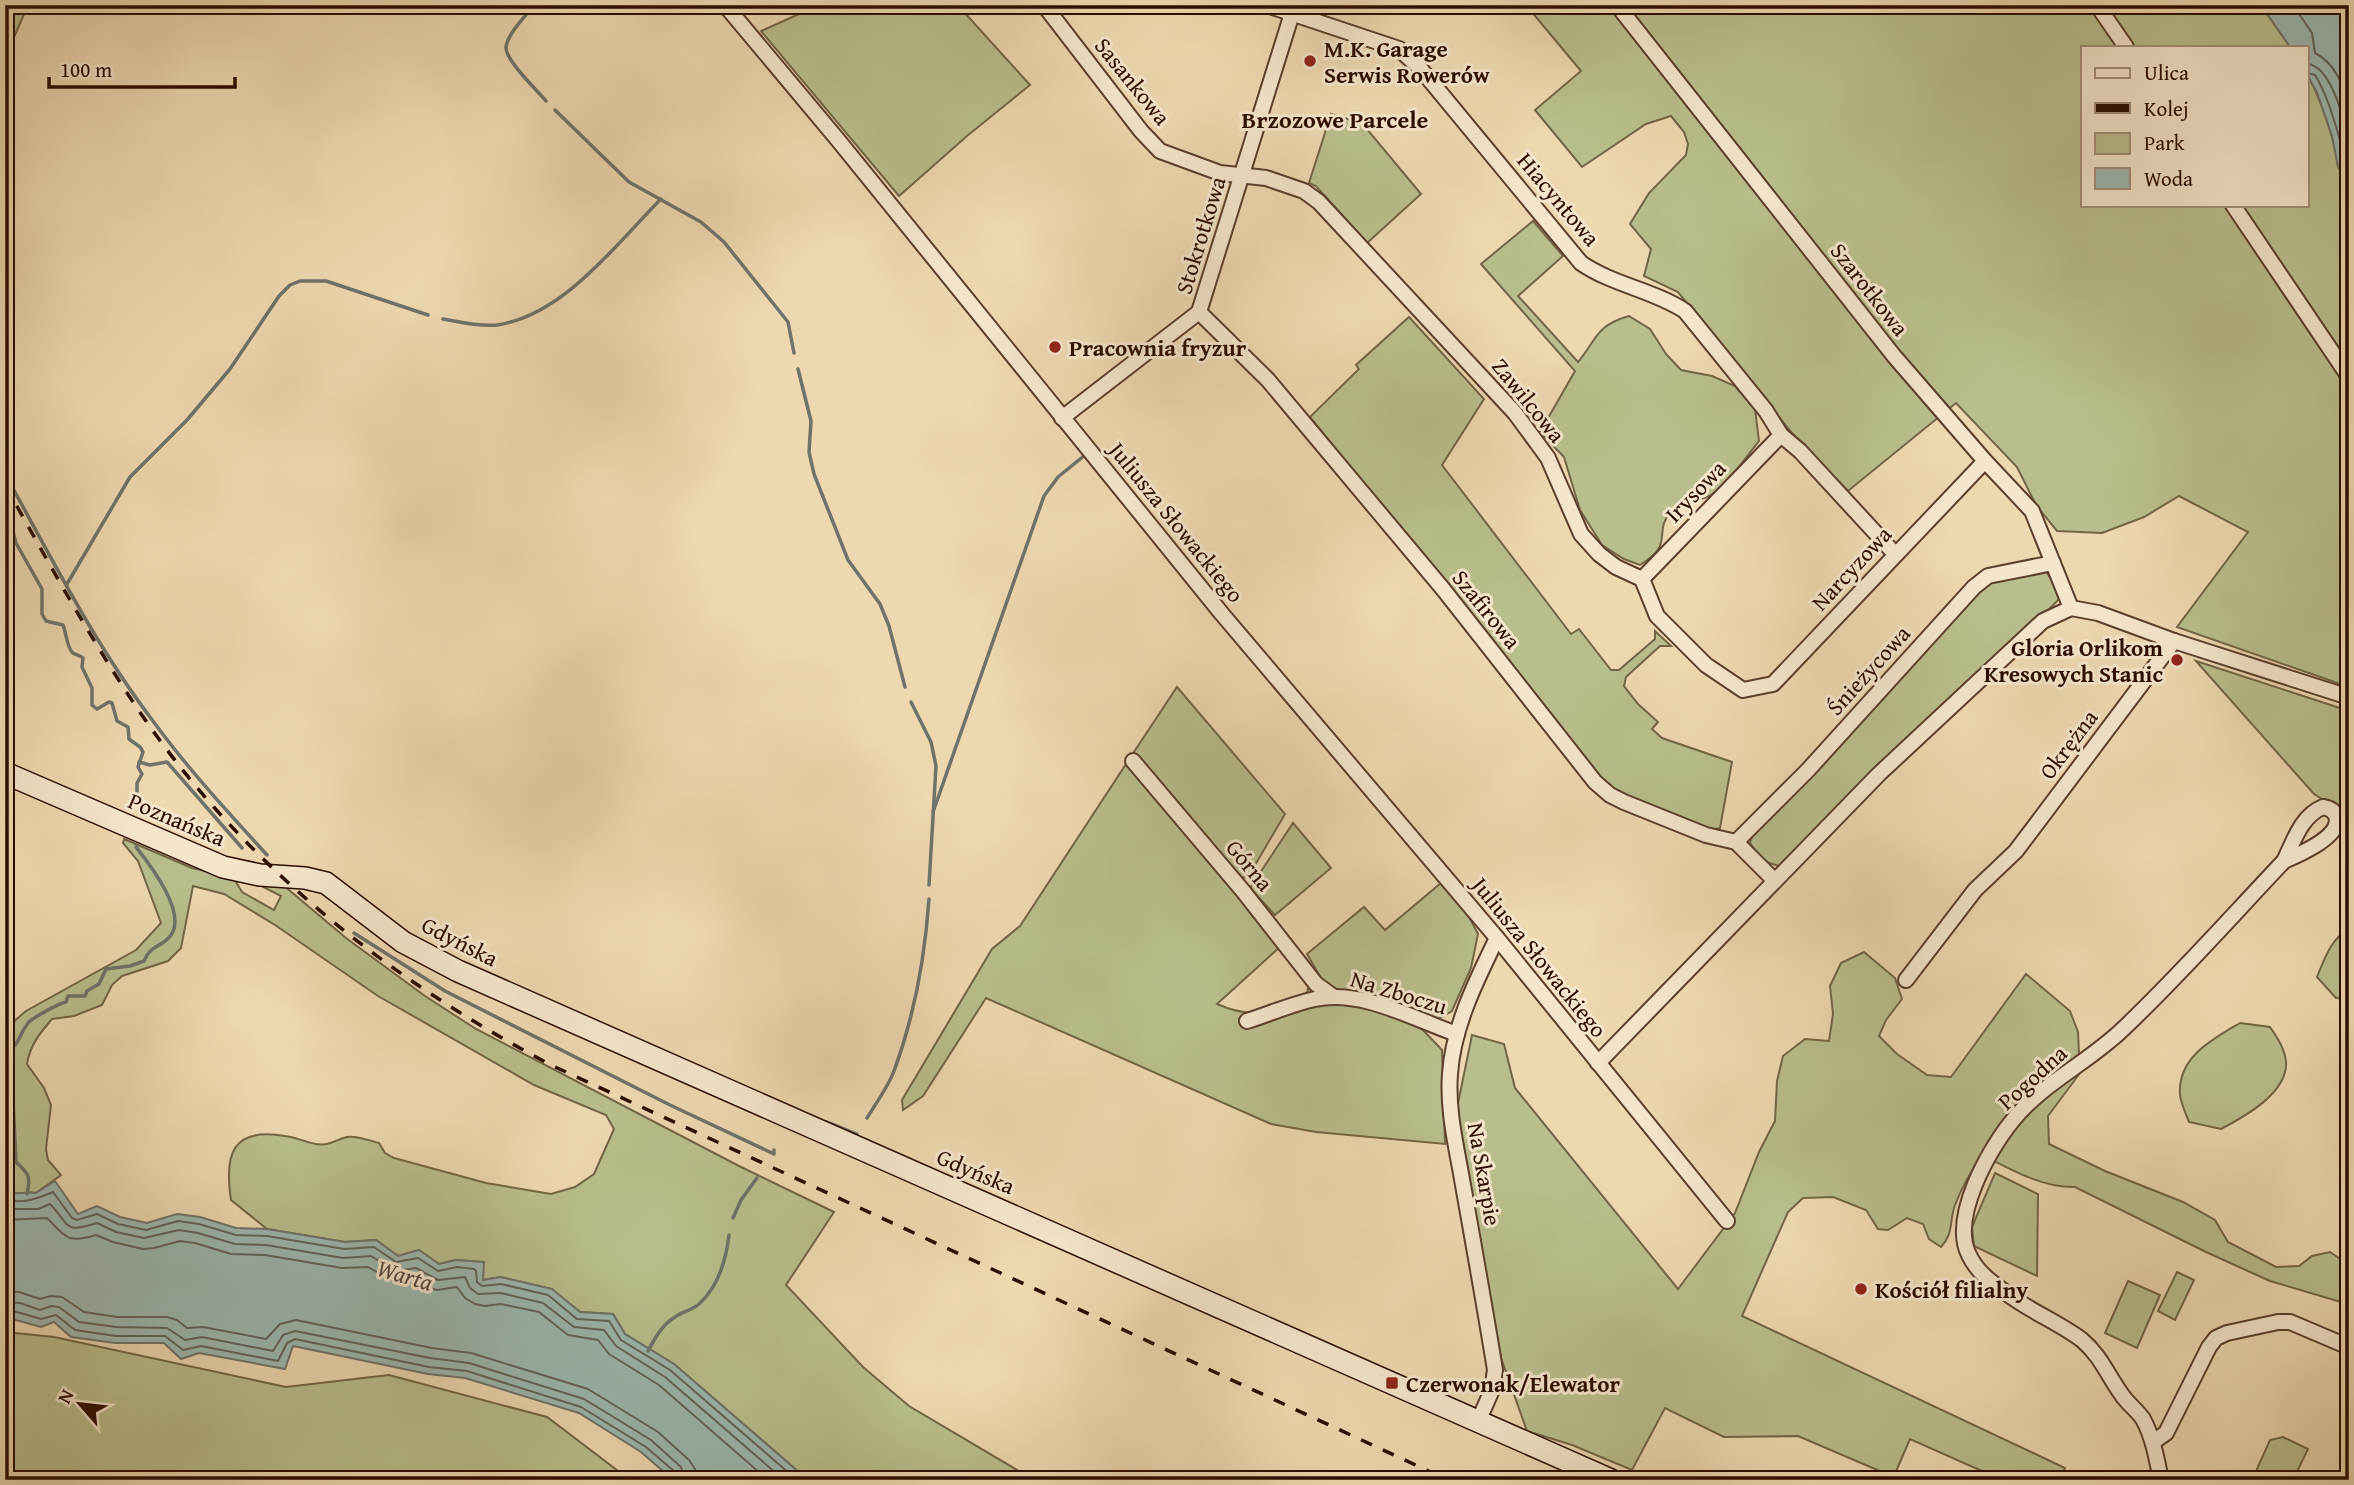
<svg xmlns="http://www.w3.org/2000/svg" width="2354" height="1485" viewBox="0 0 2354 1485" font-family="'Gentium Book Plus',serif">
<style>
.green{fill:#b8bf8c;stroke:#726546;stroke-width:2}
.water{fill:#9bb8b2;stroke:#6e736b;stroke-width:2}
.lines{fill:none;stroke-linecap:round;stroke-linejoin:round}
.shore{stroke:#636259;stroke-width:2}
.stream{stroke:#6e736b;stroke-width:3.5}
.street-casing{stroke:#5c3e2c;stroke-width:18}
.secondary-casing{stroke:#2b0b00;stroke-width:24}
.street{stroke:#f4e6cc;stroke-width:14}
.secondary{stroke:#f4e6cc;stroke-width:21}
.rail{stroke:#2b0b00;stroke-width:3.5;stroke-dasharray:12 12;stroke-linecap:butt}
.poi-dot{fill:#8f2418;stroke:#f4e6cc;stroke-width:2.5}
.labels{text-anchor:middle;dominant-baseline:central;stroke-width:6;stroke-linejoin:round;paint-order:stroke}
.poi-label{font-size:23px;font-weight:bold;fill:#2b0b00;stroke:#f4e6cc;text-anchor:start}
.street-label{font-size:23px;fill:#2b0b00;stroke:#f4e6cc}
.neighbourhood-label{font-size:24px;font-weight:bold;fill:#2b0b00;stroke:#f4e6cc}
.water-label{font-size:24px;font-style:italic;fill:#52483e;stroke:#f4e6cc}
</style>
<rect width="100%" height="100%" fill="#eed8b0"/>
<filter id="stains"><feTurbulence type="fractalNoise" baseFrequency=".00286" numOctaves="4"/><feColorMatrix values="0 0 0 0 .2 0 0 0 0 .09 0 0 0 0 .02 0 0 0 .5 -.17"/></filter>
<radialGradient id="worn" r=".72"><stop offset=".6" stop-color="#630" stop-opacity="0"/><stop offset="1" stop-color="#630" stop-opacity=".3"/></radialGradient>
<g class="green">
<path d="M5 5H28L5 58Z"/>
<path d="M819 5H969L963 11 1030 85 967 136 899 196 761 31Z"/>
<path d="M1526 5H2261L2290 47H2083V205H2307V74C2318 94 2326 115 2332 137 2337 155 2339 168 2349 184V687L2177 627 2248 532 2179 496 2144 517 2102 533 2057 531 2036 505 2017 467 1956 403 1848 491 1796 438 1678 292 1644 276 1651 249 1630 224 1649 193 1686 155 1688 144 1684 132 1671 116 1646 124 1582 167 1535 110 1581 71Z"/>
<path d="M1331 114 1362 123 1421 194 1367 243 1316 186 1309 183Z"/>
<path d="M1533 221 1563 256 1518 296 1578 362C1598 338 1595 326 1629 316L1650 329 1666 354 1681 370 1712 376 1735 386 1755 409 1759 441C1746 458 1728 483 1711 495 1699 503 1682 498 1671 511 1652 534 1676 543 1640 565L1624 559 1602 545 1580 510 1564 457 1540 432 1575 371 1481 264Z"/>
<path d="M1409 317 1484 399 1442 465 1571 634 1579 629 1611 670H1619L1655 639V631L1671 646H1660L1626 677 1624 686 1638 704 1658 722 1652 729 1662 738 1732 762 1720 828 1711 830 1616 792 1600 779 1310 417 1359 369 1356 365Z"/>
<path d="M2046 571 2061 596C2052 610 2036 618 2024 630L1779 866 1763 861 1750 843 1754 830 1986 583Z"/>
<path d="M2196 661 2349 711V819L2341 811 2314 794Z"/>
<path d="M1177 687 1285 814 1248 877 1239 878 1132 755Z"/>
<path d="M1128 761 1282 945 1217 1004C1256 1021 1268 1010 1306 997L1309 985 1382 1010 1422 1029 1442 1050 1445 1144 1316 1132 1271 1124 986 998 923 1096 903 1110 902 1100 992 949 1020 926Z"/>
<path d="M1293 823 1331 868 1275 915 1250 888Z"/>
<path d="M124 839 192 868 233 877 242 892 274 910 281 896 263 887V882L283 885 346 938 425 996 476 1029 739 1166 834 1212 786 1285 863 1367 909 1406 1034 1480H808L674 1364 625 1334 613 1314 580 1312 551 1289 501 1277 483 1280V1262L456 1260 439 1264 419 1250 398 1256 376 1240 345 1242 267 1229 231 1200C224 1154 232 1127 285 1136 295 1137 305 1142 316 1144 331 1146 334 1140 347 1137 356 1135 370 1141 379 1143L385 1153 394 1158 486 1183 551 1194 575 1187 594 1174 614 1129 606 1115 534 1085 378 996 275 925 224 894 193 886 181 948 168 961 122 976 112 985 102 1005 74 1016 52 1019C40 1033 30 1045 27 1064L44 1088 51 1105 46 1149 48 1160 61 1175 36 1193C26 1191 15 1196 5 1191V1036L12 1023 26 1011 136 950 161 923 138 861 123 843Z"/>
<path d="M1441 883 1465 909 1478 934 1471 968 1452 1011 1438 1019 1344 994 1322 980 1307 954 1364 907 1385 930Z"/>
<path d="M2349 929V999L2336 998 2317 977C2324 960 2331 938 2349 929Z"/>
<path d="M1864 952 1895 978 1902 999 1886 1020 1879 1036 1897 1054 1927 1075 1951 1077 2026 974 2070 1011 2078 1032 2080 1073 2048 1116 2049 1144 2105 1171 2183 1202 2215 1220 2228 1242 2276 1267 2299 1266 2312 1256 2330 1252 2349 1265V1307L2341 1302 2270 1281 2206 1252 2075 1187C2042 1188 2010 1169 1982 1155 1971 1171 1962 1187 1955 1205 1949 1222 1954 1233 1941 1247L1929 1239 1923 1224 1907 1218 1888 1230 1878 1229 1866 1210 1833 1197 1803 1198 1788 1212 1742 1316 2065 1468 2059 1480H2002L1910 1439 1894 1476 1889 1475 1798 1436 1724 1437 1665 1408 1632 1470 1572 1445 1527 1431 1501 1358 1457 1108 1472 1035 1504 1044 1515 1088 1678 1289 1735 1213 1759 1152 1775 1121 1777 1081 1783 1056 1805 1039 1829 1041 1833 1014 1830 986 1841 963Z"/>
<path d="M2240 1023 2270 1027C2277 1037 2285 1049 2286 1062 2288 1093 2244 1117 2221 1129L2189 1122C2186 1114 2181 1104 2180 1095 2177 1057 2213 1039 2240 1023Z"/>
<path d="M1995 1173 2038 1194 2037 1276 1974 1246 1972 1227Z"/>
<path d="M2177 1272 2194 1280 2175 1320 2158 1311Z"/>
<path d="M2128 1281 2160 1295 2137 1348 2105 1333Z"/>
<path d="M5 1332 54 1337 286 1387 389 1375 547 1417 630 1480H5Z"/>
<path d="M2283 1437 2308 1449 2293 1480H2263L2257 1469 2270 1440Z"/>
</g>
<g class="water">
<path d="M2261 5H2349V184L2338 167 2332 136 2317 93 2307 74V47H2290Z"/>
<path d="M55 1181 78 1214 97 1206 120 1217 147 1223 177 1214 200 1217 236 1228 267 1229 345 1242 376 1240 398 1256 419 1250 439 1264 456 1260 484 1262 483 1280 500 1277 552 1289 580 1312 613 1314 625 1334 674 1364 808 1480H673L641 1452 579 1413 465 1378 428 1374 293 1346 285 1369 199 1353 181 1359 164 1343H115L71 1337 54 1322 41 1327 5 1317V1191C15 1196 26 1191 36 1193Z"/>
</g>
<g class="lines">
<g class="shore">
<path d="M2293 5 2312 33 2315 53C2336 64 2342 84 2349 105"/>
<path d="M2307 64C2331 65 2344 120 2349 140"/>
<path d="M2307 73 2315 75C2326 93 2332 113 2338 133 2342 146 2342 160 2349 171"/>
<path d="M5 1199C21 1205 39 1198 53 1192L72 1218 77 1220 97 1214 118 1224 146 1230 178 1221 199 1224 236 1235 267 1236 344 1249 374 1247 396 1262 418 1258 438 1271 457 1267 474 1269 476 1271 477 1282 482 1286 501 1284 548 1295 577 1319 609 1321 621 1340 670 1370 797 1480"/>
<path d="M5 1209H38L50 1204C71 1225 62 1234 97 1223L116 1232 144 1238 179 1230 198 1233 235 1244 266 1245 343 1258 371 1256 395 1271 416 1268 438 1280 465 1277 470 1288 478 1294 501 1293 543 1303 574 1327 604 1330 616 1346 665 1377 784 1480"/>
<path d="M5 1220 47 1218C66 1237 67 1244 96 1235L113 1242 143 1249 154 1248 180 1241 195 1243 231 1254 265 1255 342 1268 368 1267 392 1281 414 1279 426 1287 437 1290 457 1287 465 1298 475 1304 485 1306 501 1304 539 1312 568 1335 598 1340 609 1354 659 1385 768 1480"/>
<path d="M5 1291 19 1292 40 1299 51 1296 62 1297 84 1312 117 1317H167L177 1320 187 1328 203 1327 266 1339 280 1324 296 1320 432 1348 471 1353 588 1389 658 1432 689 1460 695 1469 696 1480"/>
<path d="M5 1302 20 1303 40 1310 51 1306 59 1307 79 1322 116 1327 167 1328 185 1340 202 1337 273 1351 283 1335 295 1331 430 1358 469 1363 584 1399 651 1440 681 1467 685 1480"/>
<path d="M5 1311 17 1312 41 1319 56 1315 75 1330 116 1336H165L183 1350 201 1346 278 1361 287 1343 295 1339 429 1367 467 1371 581 1407 646 1447 675 1472 677 1480"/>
</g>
<g class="stream">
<path d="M534 5C526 16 508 33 506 47 505 60 537 90 546 101"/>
<path d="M555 110 629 182 701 222 724 242 788 322 794 353"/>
<path d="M443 319C460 322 480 327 497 325 564 315 616 244 661 199"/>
<path d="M798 369 811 421 809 452 814 474 848 560 880 604 889 626 905 687"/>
<path d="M5 474C51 557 95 645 153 721 188 769 228 812 267 855"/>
<path d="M5 501 16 543 42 589V614L46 621 63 625C66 632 67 649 73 653 76 655 80 655 83 658L82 667 92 688V705L97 709 109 702 112 703 117 721 128 727 129 739 140 747 143 752 138 767 142 774 137 783V802L149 809"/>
<path d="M67 584 130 477 187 420 230 369 279 296 290 285 300 281H326L428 315"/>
<path d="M911 702 931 742 936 766 929 885"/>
<path d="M139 762 150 765 167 762 242 848"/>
<path d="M933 812 1044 496 1058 477 1085 455"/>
<path d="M354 933 445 991 670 1105 774 1154V1150"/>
<path d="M5 1054C22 1042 17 1037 28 1023 31 1019 59 1003 66 1002L68 996H85L87 991 99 984 106 969 130 966 144 961C152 943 162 948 171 935 187 912 150 865 136 847"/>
<path d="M5 1078 13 1100 16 1162C29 1174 31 1176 27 1194"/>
<path d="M867 1118C876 1103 888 1087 894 1071 914 1017 925 956 929 899"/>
<path d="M827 1122 857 1134"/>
<path d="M733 1218 741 1200 757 1178"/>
<path d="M648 1351C655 1338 662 1325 675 1317 682 1312 692 1310 699 1304 718 1287 726 1260 729 1235"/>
</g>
<defs>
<g id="street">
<path d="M725 5 838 140 1222 614 1497 938 1727 1221"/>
<path d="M1044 5 1141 131 1160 151 1220 173 1266 178 1304 191 1319 202 1515 413 1548 458 1581 534 1599 554 1616 567 1642 579 1657 616 1706 665 1743 690 1773 684 1985 461"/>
<path d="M1267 5 1399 49 1419 67 1581 263C1613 285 1653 290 1685 311L1766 411 1781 435 1800 451 1895 554"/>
<path d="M1617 5 1894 356 1985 461 2032 511 2071 608"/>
<path d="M2097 5 2126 47"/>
<path d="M2233 205 2349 377"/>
<path d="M1199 312 1268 380 1443 589 1595 782 1610 795 1624 802 1706 835 1736 842 1775 881"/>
<path d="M1062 418 1199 312 1294 7"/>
<path d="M1642 579 1781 435"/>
<path d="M1133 761 1243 891 1316 984 1334 997"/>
<path d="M1736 842 1808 770 1974 587 1988 576 2053 563"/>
<path d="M1906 980 1975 890 2016 851 2174 641"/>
<path d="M1247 1021C1269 1014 1292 1004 1315 999 1362 989 1413 1019 1457 1034"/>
<path d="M1598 1063 1879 774 2043 621 2071 608 2098 613 2174 641 2349 697"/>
<path d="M1478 1422 1492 1390 1495 1370C1485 1308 1474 1247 1463 1185 1457 1149 1447 1111 1450 1074 1453 1027 1476 981 1497 938"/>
<path d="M2153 1442 2166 1433 2209 1347 2216 1338 2227 1333 2278 1322H2290L2349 1347"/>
<path d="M2161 1480C2157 1460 2153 1437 2143 1419 2137 1410 2128 1404 2122 1395 2108 1376 2101 1356 2082 1340 2058 1322 2029 1311 2005 1292 1991 1282 1977 1272 1969 1255 1950 1218 1989 1149 2013 1120 2043 1083 2089 1062 2123 1029 2179 976 2231 917 2284 861 2298 855 2343 836 2336 816 2334 810 2329 808 2323 807 2301 816 2294 841 2284 861"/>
</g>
<path id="secondary" d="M5 773 223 867 260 875 305 878 326 883 403 942 458 971 1611 1480"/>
</defs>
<use href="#street" class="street-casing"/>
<use href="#secondary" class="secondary-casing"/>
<use href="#street" class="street"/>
<use href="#secondary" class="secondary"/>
<path class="rail" d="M5 485C50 565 94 646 146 721 250 870 393 982 553 1066L1448 1480"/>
</g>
<g class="poi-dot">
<circle cx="1310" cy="61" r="7"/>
<circle cx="1055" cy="347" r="7"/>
<circle cx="2177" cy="660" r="7"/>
<circle cx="1861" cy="1289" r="7"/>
<rect x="1385" y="1376" width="14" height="14" rx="3.5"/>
</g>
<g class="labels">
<g class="poi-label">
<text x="1324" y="48">M.K. Garage<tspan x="1324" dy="26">Serwis Rowerów</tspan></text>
<text x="1069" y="347">Pracownia fryzur</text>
<text x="2163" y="647" text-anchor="end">Gloria Orlikom<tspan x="2163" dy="26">Kresowych Stanic</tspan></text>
<text x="1875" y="1289">Kościół filialny</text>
<text x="1406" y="1383">Czerwonak/Elewator</text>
</g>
<g class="street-label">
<text transform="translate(1133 81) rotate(51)">Sasankowa</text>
<text transform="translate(1559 199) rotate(50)">Hiacyntowa</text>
<text transform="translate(1200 235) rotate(-73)">Stokrotkowa</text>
<text transform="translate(1870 289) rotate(52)">Szarotkowa</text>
<text transform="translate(1529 400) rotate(51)">Zawilcowa</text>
<text transform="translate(1695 491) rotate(-46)">Irysowa</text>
<text transform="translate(1177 522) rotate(51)">Juliusza Słowackiego</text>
<text transform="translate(1851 568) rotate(-47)">Narcyzowa</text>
<text transform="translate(1487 609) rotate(51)">Szafirowa</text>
<text transform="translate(1868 670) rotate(-48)">Śnieżycowa</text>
<text transform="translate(2068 744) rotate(-53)">Okrężna</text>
<text transform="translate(177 819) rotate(23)">Poznańska</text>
<text transform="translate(1250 865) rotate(50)">Górna</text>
<text transform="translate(460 941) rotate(27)">Gdyńska</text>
<text transform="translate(1540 957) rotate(51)">Juliusza Słowackiego</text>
<text transform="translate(1399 992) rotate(17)">Na Zboczu</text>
<text transform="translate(2032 1077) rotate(-42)">Pogodna</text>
<text transform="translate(976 1171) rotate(23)">Gdyńska</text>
<text transform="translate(1485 1174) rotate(80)">Na Skarpie</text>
</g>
<g class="neighbourhood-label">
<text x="1335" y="119">Brzozowe Parcele</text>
</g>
<g class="water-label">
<text transform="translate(405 1275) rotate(16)">Warta</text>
</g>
</g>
<rect width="2354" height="1485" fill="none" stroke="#eed8b0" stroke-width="28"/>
<rect x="7" y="7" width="2340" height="1471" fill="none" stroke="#2b0b00" stroke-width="3.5"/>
<rect x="14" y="14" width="2326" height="1457" fill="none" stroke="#2b0b00" stroke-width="2"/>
<rect x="2081" y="46" width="228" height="161" fill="#f4e6cc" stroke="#a48e7a" stroke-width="2"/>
<rect x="2095" y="68" width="35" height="10" fill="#f4e6cc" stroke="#a48e7a" stroke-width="2"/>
<text x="2144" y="80" font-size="21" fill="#2b0b00">Ulica</text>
<rect x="2095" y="103" width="35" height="10" fill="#2b0b00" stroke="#a48e7a" stroke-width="2"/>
<text x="2144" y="116" font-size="21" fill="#2b0b00">Kolej</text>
<rect x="2095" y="133" width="35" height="21" fill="#b8bf8c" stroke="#a48e7a" stroke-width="2"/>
<text x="2144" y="150" font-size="21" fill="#2b0b00">Park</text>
<rect x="2095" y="168" width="35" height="21" fill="#9bb8b2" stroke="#a48e7a" stroke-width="2"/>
<text x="2144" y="186" font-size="21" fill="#2b0b00">Woda</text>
<g transform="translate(80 1404) rotate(298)" stroke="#f4e6cc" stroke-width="5" paint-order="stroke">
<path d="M0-5L12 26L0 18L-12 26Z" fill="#2b0b00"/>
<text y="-10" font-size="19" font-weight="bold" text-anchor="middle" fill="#2b0b00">N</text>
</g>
<path d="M49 77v10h186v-10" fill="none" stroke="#2b0b00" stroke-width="3.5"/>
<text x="60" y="77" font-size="21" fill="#2b0b00" stroke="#f4e6cc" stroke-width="5" paint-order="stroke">100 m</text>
<rect width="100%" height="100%" filter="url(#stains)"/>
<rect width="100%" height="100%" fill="url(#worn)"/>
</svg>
